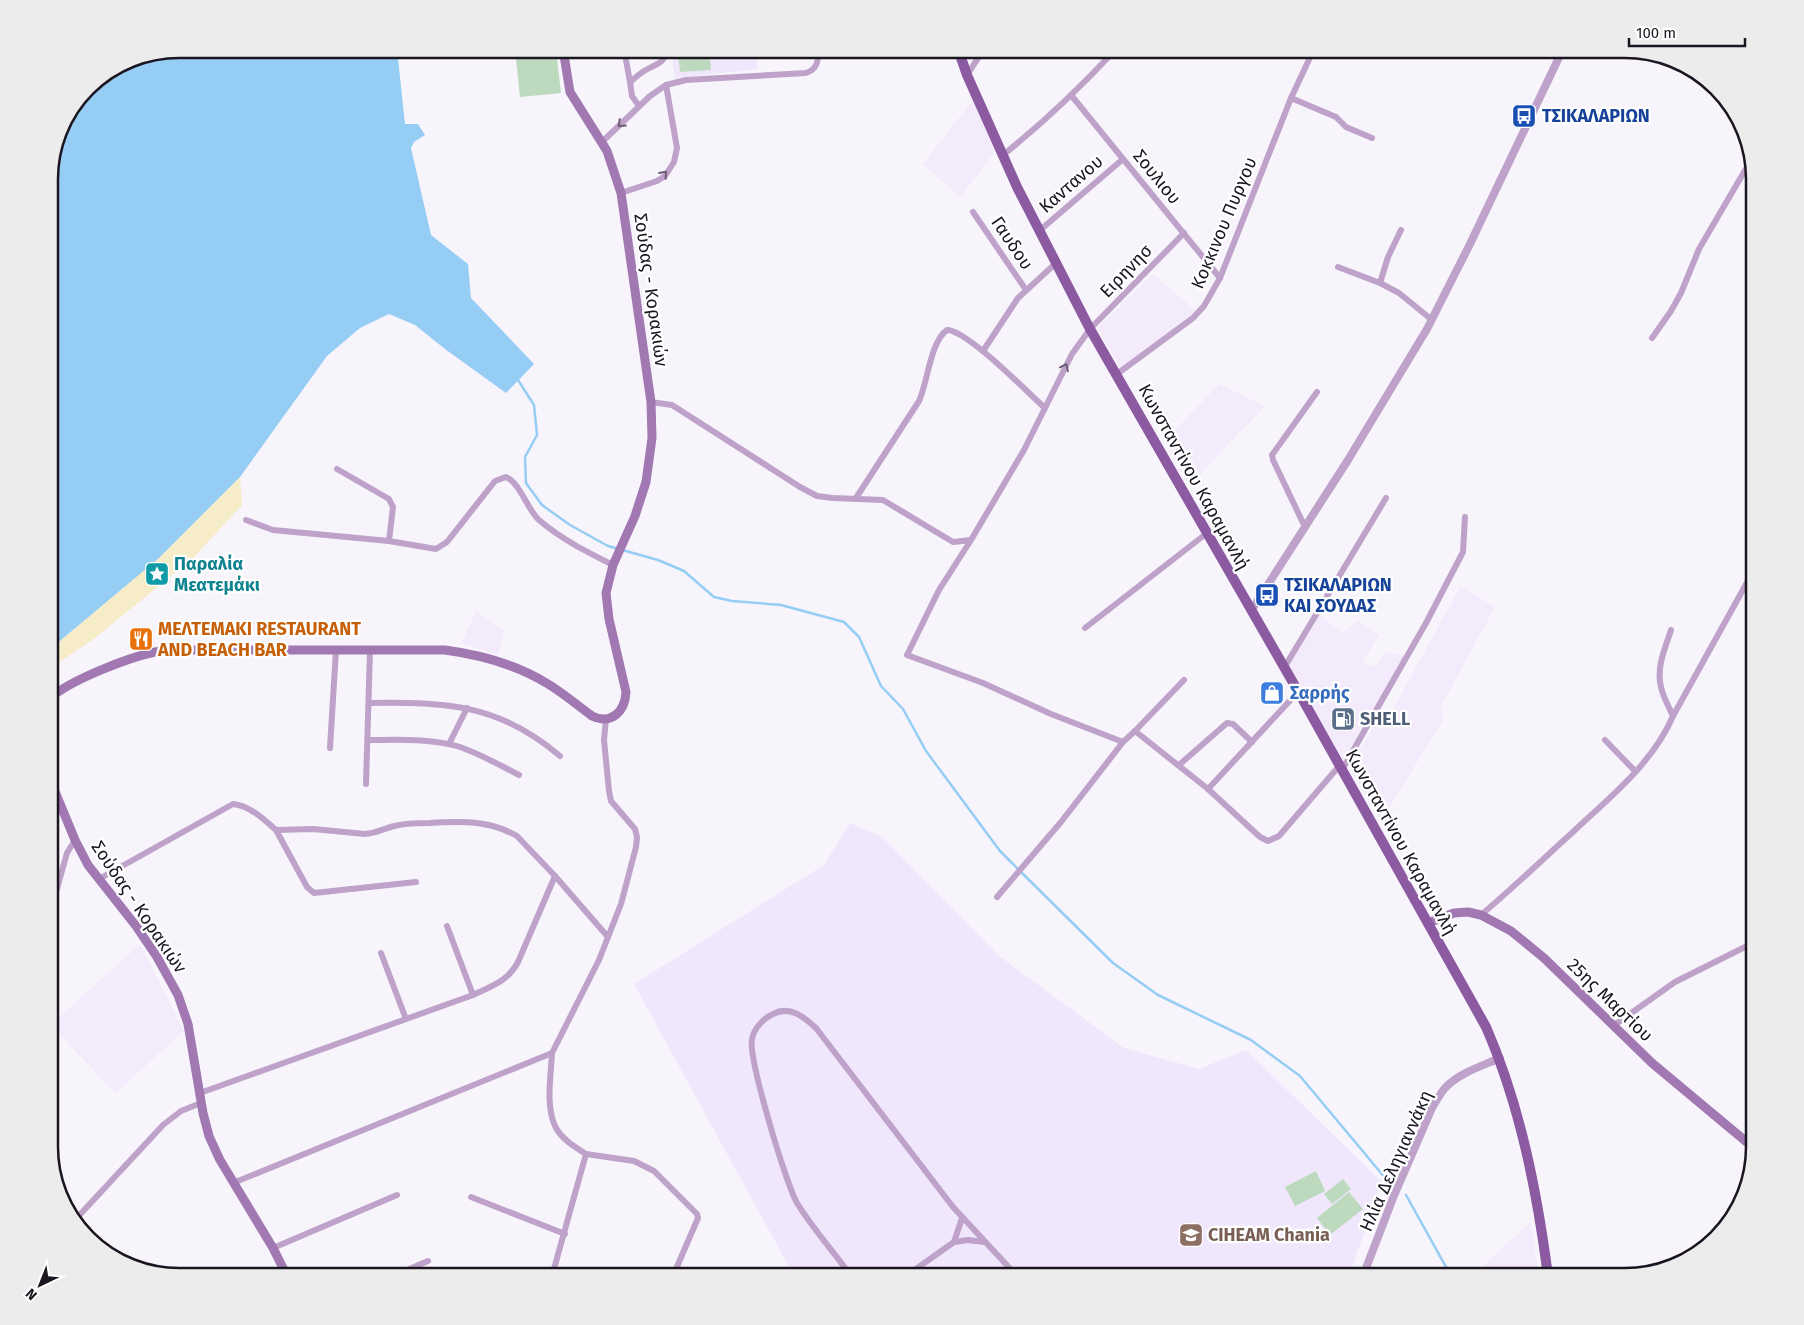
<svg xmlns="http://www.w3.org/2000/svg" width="1804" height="1325" viewBox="0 0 1804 1325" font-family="'Fira Sans',sans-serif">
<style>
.built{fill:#f3ebfb}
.education{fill:#f0e7fd}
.green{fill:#bedabe}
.sand{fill:#f6ecc7}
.water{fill:#95cdf4}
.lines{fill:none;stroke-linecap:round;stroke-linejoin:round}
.stream{stroke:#95cdf4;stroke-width:2.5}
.minor{stroke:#bea2c9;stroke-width:6}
.tertiary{stroke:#bea2c9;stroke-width:8}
.secondary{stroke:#a178b2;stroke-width:9}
.primary{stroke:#8c5aa0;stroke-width:10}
.oneway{stroke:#6c5c74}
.labels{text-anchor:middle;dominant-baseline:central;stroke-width:4.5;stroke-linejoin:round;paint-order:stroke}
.transit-label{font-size:18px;font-weight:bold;fill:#164399;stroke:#fff;text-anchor:start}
.street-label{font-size:18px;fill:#1b1520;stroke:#fff}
.culture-label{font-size:18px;font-weight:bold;fill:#0d838f;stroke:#fff;text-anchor:start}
.food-label{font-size:18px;font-weight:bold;fill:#c56008;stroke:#fff;text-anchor:start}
.shop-label{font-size:18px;font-weight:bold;fill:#366cbe;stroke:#fff;text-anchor:start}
.service-label{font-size:18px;font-weight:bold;fill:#4e5e75;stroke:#fff;text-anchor:start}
.education-label{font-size:18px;font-weight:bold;fill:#785e54;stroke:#fff;text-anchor:start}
.rim{fill:none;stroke:#1b1520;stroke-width:2.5}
</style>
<rect width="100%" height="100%" fill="#f7f4fb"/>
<g class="built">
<path d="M973 100 995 152 960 197 923 164Z"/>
<path d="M1153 274 1196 311 1122 371 1098 328Z"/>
<path d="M1219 384 1265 406 1189 485 1165 441Z"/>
<path d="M1461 586 1495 607 1441 706 1444 718 1381 821 1349 767 1376 723 1383 727Z"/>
<path d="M476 612 504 630 498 655 461 643Z"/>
<path d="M1319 615 1343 633 1358 621 1379 635 1362 662 1374 667 1386 652 1406 656 1342 764 1288 665Z"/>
<path d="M140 944 184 1031 115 1093 51 1025Z"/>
<path d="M1531 1222 1539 1276H1472Z"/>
</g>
<g class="education">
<path d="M671 49H755L758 69 675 78Z"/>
<path d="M850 823 882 837 999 956 1124 1048 1199 1069 1246 1050 1382 1182 1349 1276H794L634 984 824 865Z"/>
</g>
<g class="green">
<path d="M515 49H556L561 93 520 97Z"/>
<path d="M709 51 711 70 680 72 678 53Z"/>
<path d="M1316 1171 1325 1191 1295 1206 1285 1187Z"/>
<path d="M1343 1179 1351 1189 1332 1204 1324 1194Z"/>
<path d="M1349 1192 1363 1209 1330 1235 1317 1218Z"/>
</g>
<path class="sand" d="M240 477 242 505 194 557 95 638 49 669V650L159 558Z"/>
<path class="water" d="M179 49H397L405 124H418L425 135 414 142 411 148 431 235 468 264 471 298 534 364 506 393 445 349 415 325 389 314 360 328 327 356 240 477 159 558 49 650V170L62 121 93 81 129 59Z"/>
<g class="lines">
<g class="stream">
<path d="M518 380 534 405 537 435 525 457 526 483 542 505 570 525 608 546 658 560 684 571 714 597 732 601 781 605 844 622 859 637 881 686 903 709 926 751 1000 851 1024 875 1113 963 1158 995 1251 1040 1300 1076 1391 1185"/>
<path d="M1406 1195 1451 1276"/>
</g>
<g class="minor">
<path d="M624 49 630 82"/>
<path d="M967 75 984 49"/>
<path d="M1071 95 1220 278"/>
<path d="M1291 98 1336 117 1346 127 1372 138"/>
<path d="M639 106 632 96 630 82C635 78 639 74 644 71 655 64 666 64 666 49"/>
<path d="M602 142 650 96 666 85 686 80 806 73C818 69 818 60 819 49"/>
<path d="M1003 155C1043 123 1081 87 1116 49"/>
<path d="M621 193 657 181 665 176 674 162 677 148 666 85"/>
<path d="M973 212 1026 290"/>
<path d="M1039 231 1123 159"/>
<path d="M1338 267 1380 283 1399 293 1432 320"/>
<path d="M1380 283 1388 257 1401 230"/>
<path d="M1652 338 1671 311 1681 293 1699 249 1751 160"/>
<path d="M983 351 1018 298 1056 263"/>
<path d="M1117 374 1193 318 1204 306 1220 278 1291 98 1314 49"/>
<path d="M651 402 672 405 800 487 817 496 833 498 883 500 953 542 971 540 1024 450 1072 354 1090 329 1184 233"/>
<path d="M337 469 389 499 393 507 389 541"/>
<path d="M856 498 919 401C928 382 930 342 947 330 967 330 1028 393 1045 408"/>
<path d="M246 520 273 530 389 541 436 549 447 542 495 481 506 477C520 483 527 509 539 520 561 539 587 552 613 565"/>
<path d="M1305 527 1273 460 1272 455 1317 392"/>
<path d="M971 540 939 590 907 655 983 683 1051 714 1123 742 1135 731 1208 789 1260 837 1268 841 1279 836 1340 765"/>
<path d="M1085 628 1207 533"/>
<path d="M1671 630C1665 648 1656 668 1661 687 1663 697 1669 707 1673 716"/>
<path d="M1284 668 1386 498"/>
<path d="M370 703C447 702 499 704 560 756"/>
<path d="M1135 731 1184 680"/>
<path d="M368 740C397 740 431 738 460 747 480 754 500 765 519 775"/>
<path d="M1605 740 1635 771"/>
<path d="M449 744 467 708"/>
<path d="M330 748 336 650"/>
<path d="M1179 765 1227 723 1233 724 1252 742"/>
<path d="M1342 770 1426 623 1463 552 1465 517"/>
<path d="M366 784 370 650"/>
<path d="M1208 789 1298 692"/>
<path d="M276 830 307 887 314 893 416 882"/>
<path d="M99 879 233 804C250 806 264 819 276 830L313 829 365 834C377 833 387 827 399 825 409 823 420 823 430 823 462 821 489 820 517 836L555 876 608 937"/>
<path d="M997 897 1061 822 1123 742"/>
<path d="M1481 915C1513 888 1543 859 1574 831 1610 797 1653 763 1673 716L1755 568"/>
<path d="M49 917 67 853 75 840"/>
<path d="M447 926 473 995"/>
<path d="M381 953 406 1019"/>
<path d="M1613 1026 1675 982 1755 942"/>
<path d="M552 1053C551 1076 545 1107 556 1128 562 1139 575 1147 586 1154L552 1276"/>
<path d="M200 1093 473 995C492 986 508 981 518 962L555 876"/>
<path d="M586 1154 634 1161 654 1171 697 1214 698 1218 673 1276"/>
<path d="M233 1183 552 1053 599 960 621 904 636 847 637 837 635 829 611 801 609 791 604 740 606 719"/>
<path d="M471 1197 565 1234"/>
<path d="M74 1221 163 1125 181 1111 201 1103"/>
<path d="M954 1242 962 1218"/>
<path d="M273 1248 397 1195"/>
<path d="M393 1276 428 1261"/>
<path d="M851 1276C834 1252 813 1229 797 1203 786 1184 748 1058 752 1039 754 1028 764 1018 773 1014 790 1005 804 1017 816 1028L953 1207 1017 1276"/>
<path d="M906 1276 954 1242 968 1240 984 1242"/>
</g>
<g class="tertiary">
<path d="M1251 611 1348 460 1427 329 1470 244 1563 49"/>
<path d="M1363 1276 1393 1198 1432 1108C1436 1101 1440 1094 1445 1088 1459 1073 1482 1066 1500 1058"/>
</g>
<g class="secondary">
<path d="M49 699C70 680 127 658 155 652 165 650 176 651 186 650H445C482 655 516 664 548 684 563 693 577 705 592 716 611 725 625 712 626 692L609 619 606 593 613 565 635 516 646 482 652 438 651 402 621 193 607 151 570 92 563 49"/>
<path d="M49 777 75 840 88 865 136 926 157 957 178 995 188 1024 203 1113 209 1136 220 1160 273 1248 287 1276"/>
<path d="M1428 923 1454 913 1468 912 1481 915 1511 931 1544 958 1652 1063 1755 1149"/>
</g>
<path class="primary" d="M958 49 967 75 1017 187 1090 329 1303 700 1486 1027C1520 1105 1537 1191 1548 1276"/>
</g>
<defs><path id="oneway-chevron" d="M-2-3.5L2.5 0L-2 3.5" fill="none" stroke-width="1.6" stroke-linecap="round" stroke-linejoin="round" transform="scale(1.25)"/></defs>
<g class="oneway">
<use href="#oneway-chevron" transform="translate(621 124) rotate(136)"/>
<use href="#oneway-chevron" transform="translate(664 174) rotate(-48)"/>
<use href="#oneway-chevron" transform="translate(1065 367) rotate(-64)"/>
</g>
<defs>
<symbol id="bus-square" viewBox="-11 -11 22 22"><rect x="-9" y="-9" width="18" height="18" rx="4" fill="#1a4fb4" stroke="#fff"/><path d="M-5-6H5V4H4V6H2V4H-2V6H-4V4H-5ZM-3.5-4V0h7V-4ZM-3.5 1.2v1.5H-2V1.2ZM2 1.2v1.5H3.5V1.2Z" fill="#fff"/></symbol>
<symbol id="sight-square" viewBox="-11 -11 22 22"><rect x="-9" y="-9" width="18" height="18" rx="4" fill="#0f9aa8" stroke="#fff"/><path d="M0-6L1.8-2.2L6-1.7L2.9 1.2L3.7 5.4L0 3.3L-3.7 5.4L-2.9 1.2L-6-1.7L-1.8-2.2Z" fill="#fff"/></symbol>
<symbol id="restaurant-square" viewBox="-11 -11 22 22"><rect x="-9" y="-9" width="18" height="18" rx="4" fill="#e8710a" stroke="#fff"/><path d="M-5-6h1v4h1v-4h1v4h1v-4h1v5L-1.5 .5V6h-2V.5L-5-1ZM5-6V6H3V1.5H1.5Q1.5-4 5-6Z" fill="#fff"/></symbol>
<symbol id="shop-square" viewBox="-11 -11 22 22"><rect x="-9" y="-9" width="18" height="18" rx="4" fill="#3f7fe0" stroke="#fff"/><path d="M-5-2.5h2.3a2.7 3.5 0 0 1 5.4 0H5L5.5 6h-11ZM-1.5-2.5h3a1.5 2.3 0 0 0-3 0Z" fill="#fff"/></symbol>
<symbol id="fuel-square" viewBox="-11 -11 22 22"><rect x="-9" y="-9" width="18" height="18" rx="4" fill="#5c6f8a" stroke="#fff"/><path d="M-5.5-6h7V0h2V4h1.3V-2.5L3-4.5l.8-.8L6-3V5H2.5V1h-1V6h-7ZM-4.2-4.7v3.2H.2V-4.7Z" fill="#fff"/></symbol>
<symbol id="university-square" viewBox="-11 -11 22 22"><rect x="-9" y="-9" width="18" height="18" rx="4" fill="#8d6e63" stroke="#fff"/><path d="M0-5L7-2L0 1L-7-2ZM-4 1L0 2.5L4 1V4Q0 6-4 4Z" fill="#fff"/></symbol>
</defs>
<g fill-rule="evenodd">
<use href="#bus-square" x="1510" y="102" width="28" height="28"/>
<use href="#sight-square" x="143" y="560" width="28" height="28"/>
<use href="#bus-square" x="1253" y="581" width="28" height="28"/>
<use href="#restaurant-square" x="127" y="625" width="28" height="28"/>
<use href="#shop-square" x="1258" y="679" width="28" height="28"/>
<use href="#fuel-square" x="1329" y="705" width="28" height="28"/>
<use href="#university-square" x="1177" y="1221" width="28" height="28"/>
</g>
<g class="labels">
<g class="transit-label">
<text x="1542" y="116">ΤΣΙΚΑΛΑΡΙΩΝ</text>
<text x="1284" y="585">ΤΣΙΚΑΛΑΡΙΩΝ<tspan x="1284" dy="21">ΚΑΙ ΣΟΥΔΑΣ</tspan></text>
</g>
<g class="street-label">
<text transform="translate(1157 177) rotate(51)">Σουλιου</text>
<text transform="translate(1071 184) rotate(-41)">Καντανου</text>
<text transform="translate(1224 223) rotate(-67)">Κοκκινου Πυργου</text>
<text transform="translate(1012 243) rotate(56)">Γαυδου</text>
<text transform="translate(1126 271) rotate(-46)">Ειρηνησ</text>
<text transform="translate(651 290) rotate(82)">Σούδας - Κορακιών</text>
<text transform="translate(1194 477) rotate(61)">Κωνσταντίνου Καραμανλή</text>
<text transform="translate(1401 842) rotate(61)">Κωνσταντίνου Καραμανλή</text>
<text transform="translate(139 907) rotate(56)">Σούδας - Κορακιών</text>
<text transform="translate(1610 1000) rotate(44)">25ης Μαρτίου</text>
<text transform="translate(1396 1161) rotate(-66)">Ηλία Δεληγιαννάκη</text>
</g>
<g class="culture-label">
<text x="174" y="564">Παραλία<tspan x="174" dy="21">Μεατεμάκι</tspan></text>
</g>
<g class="food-label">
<text x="158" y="629">ΜΕΛΤΕΜΑΚΙ RESTAURANT<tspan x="158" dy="21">AND BEACH BAR</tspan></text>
</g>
<g class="shop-label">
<text x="1290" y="693">Σαρρής</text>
</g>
<g class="service-label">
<text x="1360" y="719">SHELL</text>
</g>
<g class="education-label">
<text x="1208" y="1235">CIHEAM Chania</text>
</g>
</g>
<path d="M0 0H1804V1325H0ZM179 58H1625A121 121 0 0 1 1746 179V1147A121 121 0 0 1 1625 1268H179A121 121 0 0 1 58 1147V179A121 121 0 0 1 179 58Z" fill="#edeced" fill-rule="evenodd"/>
<path class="rim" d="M179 58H1625A121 121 0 0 1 1746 179V1147A121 121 0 0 1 1625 1268H179A121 121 0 0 1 58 1147V179A121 121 0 0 1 179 58Z"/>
<g transform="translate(40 1285) rotate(223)" stroke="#ffffff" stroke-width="4" paint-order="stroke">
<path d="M0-4L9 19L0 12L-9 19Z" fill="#1b1520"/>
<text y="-8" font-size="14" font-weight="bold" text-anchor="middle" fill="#1b1520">N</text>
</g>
<path d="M1629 38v8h116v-8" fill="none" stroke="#1b1520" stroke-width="2.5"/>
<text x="1636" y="38" font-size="15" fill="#1b1520" stroke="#ffffff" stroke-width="4" paint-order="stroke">100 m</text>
</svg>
